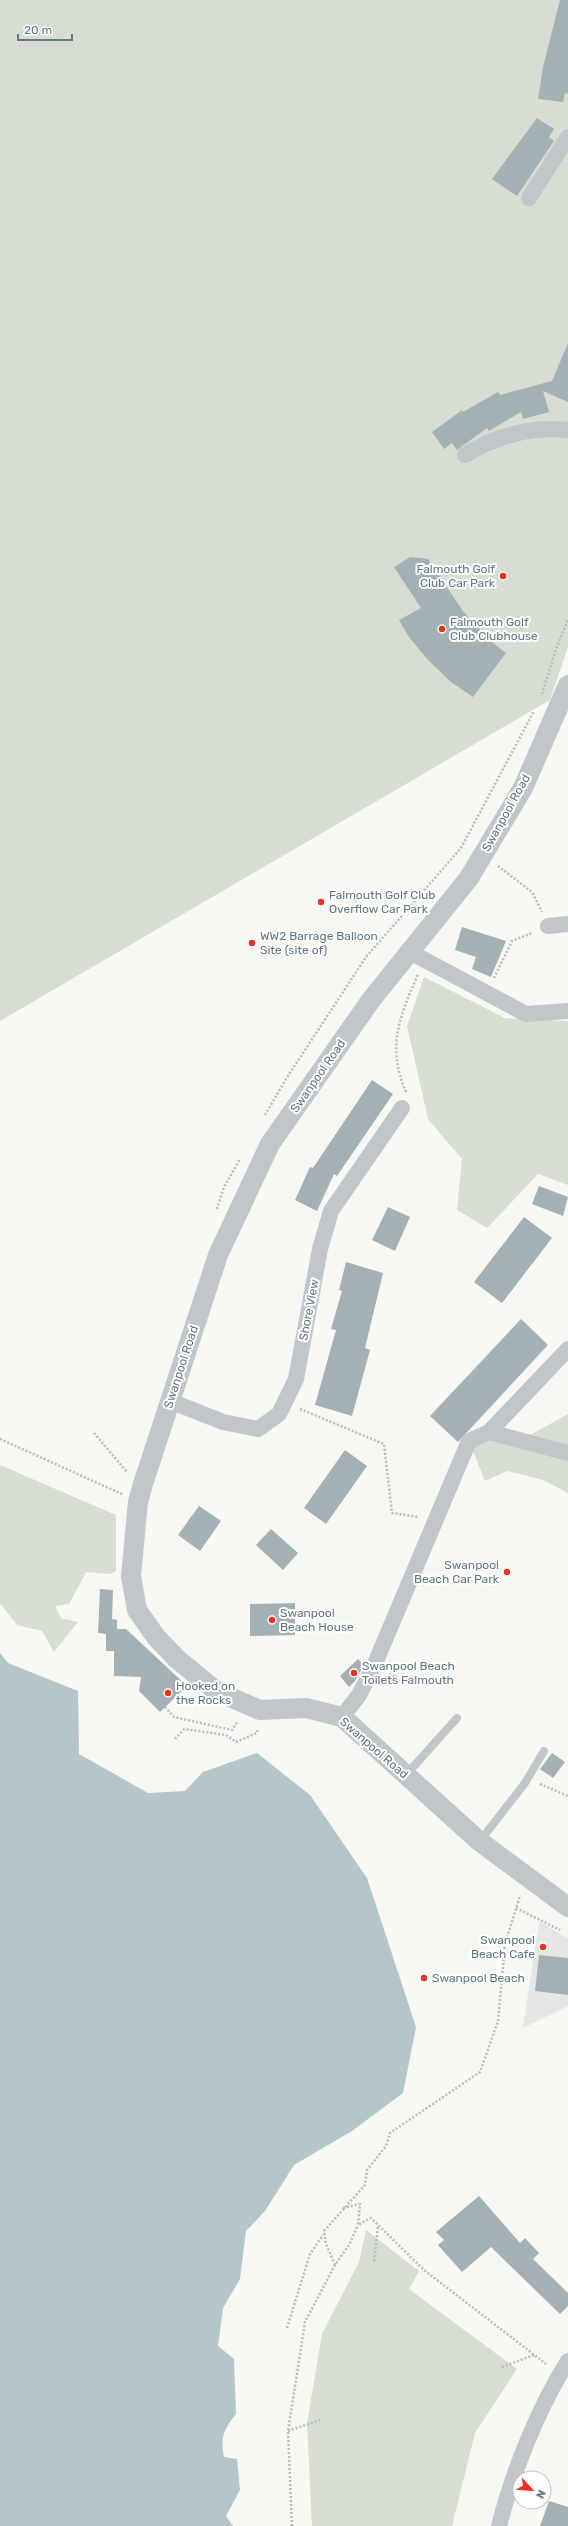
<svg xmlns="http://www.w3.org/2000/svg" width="568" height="2526" viewBox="0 0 568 2526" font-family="Rubik,sans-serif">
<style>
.built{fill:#e5e7e5}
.green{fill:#d8ddd3}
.water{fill:#b5c6c8}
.building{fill:#a4b1b4}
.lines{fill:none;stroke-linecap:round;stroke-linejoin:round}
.path{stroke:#b8bdbf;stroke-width:2.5;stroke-dasharray:2 2;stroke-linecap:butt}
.service{stroke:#c0c6c9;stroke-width:8}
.minor{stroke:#c0c6c9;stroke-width:16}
.tertiary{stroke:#c0c6c9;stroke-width:20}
.poi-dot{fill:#ea3122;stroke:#fff;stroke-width:1.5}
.labels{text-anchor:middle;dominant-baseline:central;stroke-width:4;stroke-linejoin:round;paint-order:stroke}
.poi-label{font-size:12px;fill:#617880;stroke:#fff;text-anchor:start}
.street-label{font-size:12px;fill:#617880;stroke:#fff}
</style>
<rect width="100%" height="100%" fill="#f7f7f4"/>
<path class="built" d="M539 1921 568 1939V2006L523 2028Z"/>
<g class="green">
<path d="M0 0H568V647L550 700 0 1021Z"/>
<path d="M424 977 505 1018 568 1021V1185L538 1174 487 1228 457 1210 462 1159 428 1119 407 1026Z"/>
<path d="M568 1414V1493L543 1480 507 1471 485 1481 469 1441 489 1432 523 1439Z"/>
<path d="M0 1465 116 1515V1571L110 1574 86 1572 69 1604 55 1606 61 1618 78 1622 54 1652 42 1631 17 1625 0 1603Z"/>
<path d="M366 2230 419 2271 409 2289 517 2369 475 2433 452 2526H312L307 2423 322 2334 359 2262Z"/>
</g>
<path class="water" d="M0 1653 8 1663 78 1691 79 1754 148 1793 185 1791 203 1772 257 1753 310 1795 367 1878 416 2027 403 2093 352 2131 294 2165 265 2211 246 2231 240 2279 223 2308 218 2346 234 2359 236 2414C224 2429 220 2437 224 2457L237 2459 240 2490 226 2516 233 2526H0Z"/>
<g class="building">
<path d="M560 0H568V94L565 93 563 102 538 99 543 67Z"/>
<path d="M537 118 554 129 549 137 554 141 517 196 492 179Z"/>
<path d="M568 343V402L543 391 549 412 523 419 521 412 489 431 487 428 457 450 452 443 444 449 432 432 462 410 463 412 498 392 500 395 552 381Z"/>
<path d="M410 557 428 559 463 611 488 639 506 653 473 697 451 682 428 660 409 637 399 620 421 608 394 567Z"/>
<path d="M462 927 506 941 491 977 472 969 476 957 455 950Z"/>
<path d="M372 1080 393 1094 337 1176 334 1174 317 1211 295 1200 310 1167 313 1168Z"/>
<path d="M539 1186 568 1197 563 1216 532 1204Z"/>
<path d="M388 1207 410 1217 395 1251 372 1240Z"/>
<path d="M524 1217 552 1238 502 1303 474 1282Z"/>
<path d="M346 1262 383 1273 365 1348 370 1350 352 1416 315 1405 336 1330 331 1329 342 1291 339 1290Z"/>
<path d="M521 1319 548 1345 458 1442 430 1416Z"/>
<path d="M345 1450 367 1466 326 1524 304 1508Z"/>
<path d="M199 1506 221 1521 200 1551 178 1535Z"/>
<path d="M271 1529 298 1553 283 1570 256 1545Z"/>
<path d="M100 1589 113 1590 112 1619 117 1620V1629H126L187 1686 160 1712 139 1691 141 1677 114 1676V1651H106V1634L98 1633Z"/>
<path d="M295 1603V1635L250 1636V1604Z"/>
<path d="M358 1659 364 1665 355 1681 349 1687 340 1676Z"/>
<path d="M552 1753 565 1762 553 1778 540 1769Z"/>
<path d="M539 1955 568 1958V1995L535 1991Z"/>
<path d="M479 2196 520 2243 525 2238 539 2253 533 2259 568 2293V2306L560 2314 491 2247 462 2272 438 2245 444 2240 436 2232Z"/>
<path d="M549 2501 568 2507V2526H540Z"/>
</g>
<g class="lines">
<g class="path">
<path d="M542 694 557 646 568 620"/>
<path d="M498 866 532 892 542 912"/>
<path d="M494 978 512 941 532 933"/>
<path d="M406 1092C386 1046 400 1017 418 974"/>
<path d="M265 1115 286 1079 366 957 461 848 534 711"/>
<path d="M217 1209 224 1187 240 1159"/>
<path d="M300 1409 384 1444 392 1513 419 1517"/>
<path d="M94 1433 127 1472"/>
<path d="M0 1439 122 1494"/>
<path d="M389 1674 397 1678"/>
<path d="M165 1707 174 1717 232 1730 238 1721"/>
<path d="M175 1739 184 1729 226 1735 236 1742 257 1733 258 1729"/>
<path d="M540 1784 568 1796"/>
<path d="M516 1908 560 1930"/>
<path d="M343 2208 360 2204 358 2225 371 2218 424 2270 546 2364"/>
<path d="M374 2261 378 2226"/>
<path d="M335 2265 326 2244 324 2231 365 2185 367 2170 386 2146 390 2133 480 2072 498 2021 505 1944 520 1896"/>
<path d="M287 2328 310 2254 323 2235"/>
<path d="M502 2367 534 2355"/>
<path d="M288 2431 320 2420"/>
<path d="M292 2526 288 2431 305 2322 335 2265 349 2245 358 2225"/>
</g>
<g class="service">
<path d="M406 1775 457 1718"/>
<path d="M480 1841 525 1783 544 1751"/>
</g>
<g class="minor">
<path d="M529 198 568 137"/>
<path d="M465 455C495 436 533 426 568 430"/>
<path d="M548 926 568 924"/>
<path d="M410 952 526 1014 568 1011"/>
<path d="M170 1401 223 1422 258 1429 279 1414 296 1379 320 1249 331 1211 402 1108"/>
<path d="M489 1432 568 1349"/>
<path d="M342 1717 359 1695 374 1666 469 1441 489 1432 568 1453"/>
<path d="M499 2526C512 2474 539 2406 568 2361"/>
</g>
<path class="tertiary" d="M568 685 523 788 469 878 371 1000 270 1144 218 1255 143 1484 138 1502 131 1576 137 1610 156 1637 177 1659 216 1691 260 1710 306 1708 342 1717 479 1841 568 1907"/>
</g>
<g class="poi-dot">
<circle cx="503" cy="576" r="4"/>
<circle cx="442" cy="629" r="4"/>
<circle cx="321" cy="902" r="4"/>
<circle cx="252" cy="943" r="4"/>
<circle cx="507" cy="1572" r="4"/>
<circle cx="272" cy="1620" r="4"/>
<circle cx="354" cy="1673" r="4"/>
<circle cx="168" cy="1693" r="4"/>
<circle cx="543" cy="1947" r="4"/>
<circle cx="424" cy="1978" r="4"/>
</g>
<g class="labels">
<g class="poi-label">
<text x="495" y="569" text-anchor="end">Falmouth Golf<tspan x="495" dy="14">Club Car Park</tspan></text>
<text x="450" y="622">Falmouth Golf<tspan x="450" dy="14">Club Clubhouse</tspan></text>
<text x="329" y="895">Falmouth Golf Club<tspan x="329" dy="14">Overflow Car Park</tspan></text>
<text x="260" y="936">WW2 Barrage Balloon<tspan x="260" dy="14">Site (site of)</tspan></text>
<text x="499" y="1565" text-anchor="end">Swanpool<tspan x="499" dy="14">Beach Car Park</tspan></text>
<text x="280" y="1613">Swanpool<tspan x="280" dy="14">Beach House</tspan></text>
<text x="362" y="1666">Swanpool Beach<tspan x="362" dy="14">Toilets Falmouth</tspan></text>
<text x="176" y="1686">Hooked on<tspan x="176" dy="14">the Rocks</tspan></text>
<text x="535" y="1940" text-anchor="end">Swanpool<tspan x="535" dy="14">Beach Cafe</tspan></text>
<text x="432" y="1978">Swanpool Beach</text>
</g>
<g class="street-label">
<text transform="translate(506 813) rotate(-61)">Swanpool Road</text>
<text transform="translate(318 1076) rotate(-55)">Swanpool Road</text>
<text transform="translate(309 1310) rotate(-79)">Shore View</text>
<text transform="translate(181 1367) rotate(-72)">Swanpool Road</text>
<text transform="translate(374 1748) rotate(41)">Swanpool Road</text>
</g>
</g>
<g transform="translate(532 2490) rotate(116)"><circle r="19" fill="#ffffff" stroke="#c0c9cc"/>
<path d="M0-3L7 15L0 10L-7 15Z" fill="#ea3122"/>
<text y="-6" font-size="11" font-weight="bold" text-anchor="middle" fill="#617880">N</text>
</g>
<path d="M18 34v6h54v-6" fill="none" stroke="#617880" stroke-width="2"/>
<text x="24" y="34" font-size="12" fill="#617880" stroke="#ffffff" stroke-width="3" paint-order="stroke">20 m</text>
</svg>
